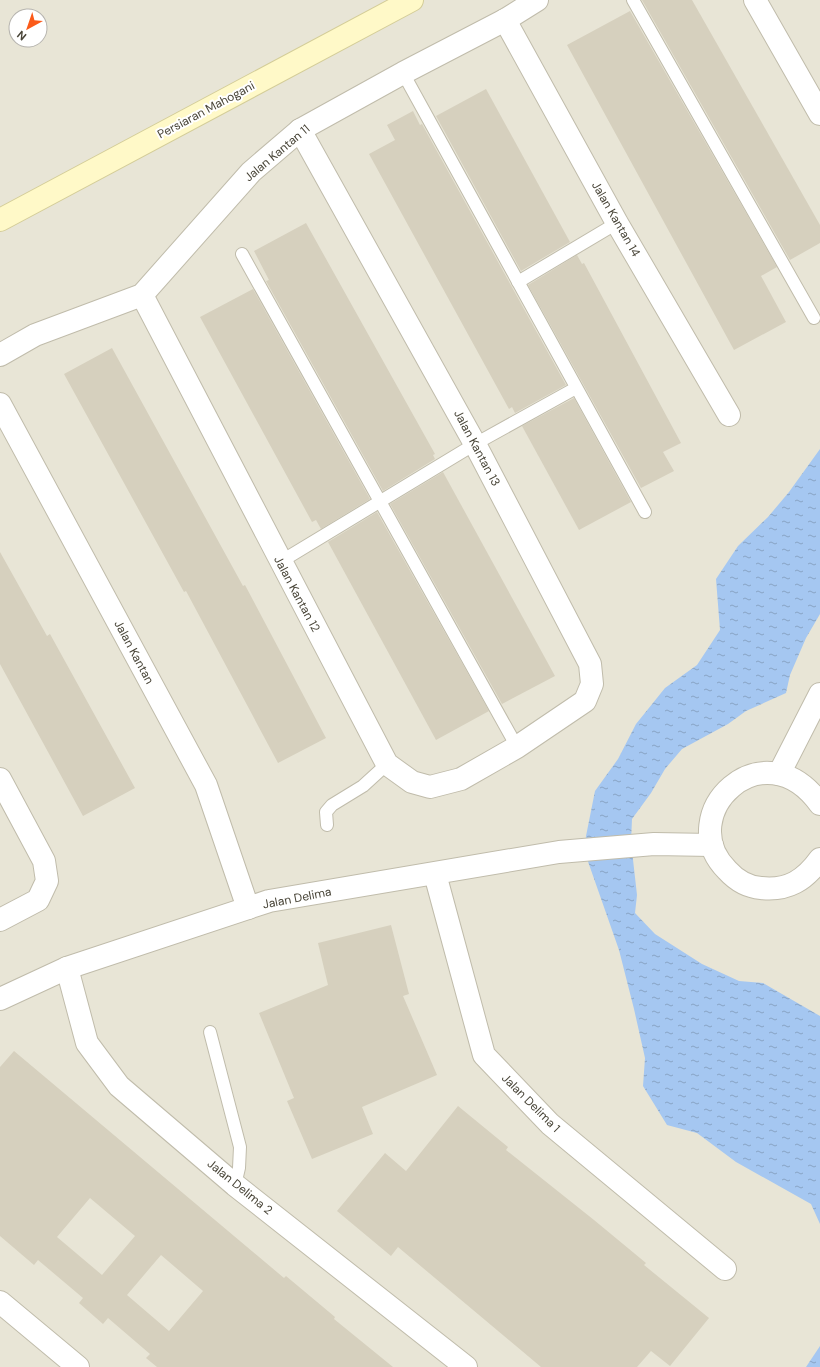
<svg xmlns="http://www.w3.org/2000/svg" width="820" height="1367" viewBox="0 0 820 1367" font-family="'DM Sans',sans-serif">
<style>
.residential{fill:#e8e5d6;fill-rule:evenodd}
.water{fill:url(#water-ripples)}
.building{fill:#d6d0be;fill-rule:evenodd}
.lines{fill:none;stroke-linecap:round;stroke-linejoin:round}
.lane-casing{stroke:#c0bcab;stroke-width:14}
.street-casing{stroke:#c0bcab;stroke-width:24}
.secondary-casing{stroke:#d4cd98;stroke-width:24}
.lane{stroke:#fff;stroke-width:12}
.street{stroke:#fff;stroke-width:22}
.secondary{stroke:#fff9c8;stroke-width:22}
.labels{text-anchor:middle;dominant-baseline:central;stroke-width:4;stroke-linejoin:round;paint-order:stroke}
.street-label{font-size:12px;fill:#484437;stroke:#fff}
</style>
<defs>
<pattern id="water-ripples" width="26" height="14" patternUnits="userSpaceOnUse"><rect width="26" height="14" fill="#a5c7f1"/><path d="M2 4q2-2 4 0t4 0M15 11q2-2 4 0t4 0" fill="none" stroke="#88a3c4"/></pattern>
</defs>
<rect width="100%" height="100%" fill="#f4f2e8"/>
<path class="residential" d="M0 0H820V1367H0ZM16 16H40V40H16Z"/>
<g class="water">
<path d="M820 449V614L806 638 790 675 786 693 746 711 728 724 682 749 665 769 651 793 632 819 631 842 637 895 635 913 655 934 702 964 739 981 763 983 820 1016V1224L811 1204 736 1162 697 1133 667 1125 643 1086 645 1058 634 1009 619 950 585 853 586 836 595 791 618 759 636 724 665 688 697 665 720 630 716 579 738 546 768 517 789 492Z"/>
<path d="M820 1346V1367H806Z"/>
</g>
<g class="building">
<path d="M642 0H692L820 225V243L790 260Z"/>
<path d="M630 11 777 267 761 276 786 322 734 350 567 45Z"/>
<path d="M486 89 570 242 521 271 436 116Z"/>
<path d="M413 111 420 125 422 124 566 385 515 413 512 407 509 409 369 154 395 140 387 125Z"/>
<path d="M306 223 435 454 433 455 435 459 383 491 266 281 269 280 254 251Z"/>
<path d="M577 255 582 264 584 263 681 443 663 452 674 471 641 488 528 285Z"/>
<path d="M253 289 370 499 321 529 316 520 312 522 200 317Z"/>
<path d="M112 348 243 586 245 585 326 738 278 763 186 591 184 592 64 374Z"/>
<path d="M574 398 631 502 579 530 522 426Z"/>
<path d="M443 472 555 676 502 704 390 504Z"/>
<path d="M377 512 489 711 436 740 328 542Z"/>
<path d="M0 552 47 636 50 634 135 788 83 816 0 664Z"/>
<path d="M391 925 409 994 403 996 437 1075 362 1107 373 1134 312 1159 287 1101 294 1098 259 1013 328 985 318 943Z"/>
<path d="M14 1051 284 1278 286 1276 335 1317 334 1319 393 1367H157L146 1358 150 1354 108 1318 103 1324 79 1303 83 1298 38 1260 34 1265 0 1236V1067ZM90 1198 135 1236 102 1275 57 1237ZM161 1255 203 1291 169 1331 127 1295Z"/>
<path d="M458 1106 508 1147 506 1150 594 1220 646 1263 644 1265 709 1318 670 1366 651 1351 637 1367H541L398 1247 391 1256 337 1211 385 1153 406 1171Z"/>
</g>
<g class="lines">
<defs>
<g id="lane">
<path d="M633 0 814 318"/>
<path d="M403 73 645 512"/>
<path d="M242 254 517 747"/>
<path d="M518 282 617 223"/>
<path d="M280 562 475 444 576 388"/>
<path d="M327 825 326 812 332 805 363 786 387 764"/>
<path d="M210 1032 240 1147 239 1168 235 1185"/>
</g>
<g id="street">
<path d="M755 0 820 114"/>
<path d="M505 20 617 223 729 415"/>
<path d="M142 295 387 764 412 782 430 787 461 779 517 747 585 701 592 684 590 664 475 444 300 130"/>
<path d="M0 355 35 335 142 295 251 172 300 130 403 73 505 20 537 0"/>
<path d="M0 404 206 785 248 908"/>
<path d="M779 774 820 694"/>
<path d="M0 779 44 861 47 881 38 900 0 920"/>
<path d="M820 804C763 725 672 815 727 870 736 880 748 887 761 888 788 891 805 880 820 859"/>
<path d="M435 874 484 1055 550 1124 725 1269"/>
<path d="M67 968 87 1043 119 1086 235 1185 466 1367"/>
<path d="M0 999 67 968 269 901 559 852 654 844 712 845"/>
<path d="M0 1302 78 1367"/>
</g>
<path id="secondary" d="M0 220 412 0"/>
</defs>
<use href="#lane" class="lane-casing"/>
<use href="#street" class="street-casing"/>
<use href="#secondary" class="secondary-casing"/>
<use href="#lane" class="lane"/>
<use href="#street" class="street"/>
<use href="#secondary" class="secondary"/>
</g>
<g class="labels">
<g class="street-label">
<text transform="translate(206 110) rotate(-28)">Persiaran Mahogani</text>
<text transform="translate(277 153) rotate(-40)">Jalan Kantan 11</text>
<text transform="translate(616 219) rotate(60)">Jalan Kantan 14</text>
<text transform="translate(477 448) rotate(62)">Jalan Kantan 13</text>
<text transform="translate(297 594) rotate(62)">Jalan Kantan 12</text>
<text transform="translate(134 652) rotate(62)">Jalan Kantan</text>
<text transform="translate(297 898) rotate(-11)">Jalan Delima</text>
<text transform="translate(531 1103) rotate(45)">Jalan Delima 1</text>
<text transform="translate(240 1187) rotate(39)">Jalan Delima 2</text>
</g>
</g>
<g transform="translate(28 28) rotate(220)"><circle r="19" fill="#ffffff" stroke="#b6b4af"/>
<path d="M0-3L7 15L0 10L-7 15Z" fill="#fb5a19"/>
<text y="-6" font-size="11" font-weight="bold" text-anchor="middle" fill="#484437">N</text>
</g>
</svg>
